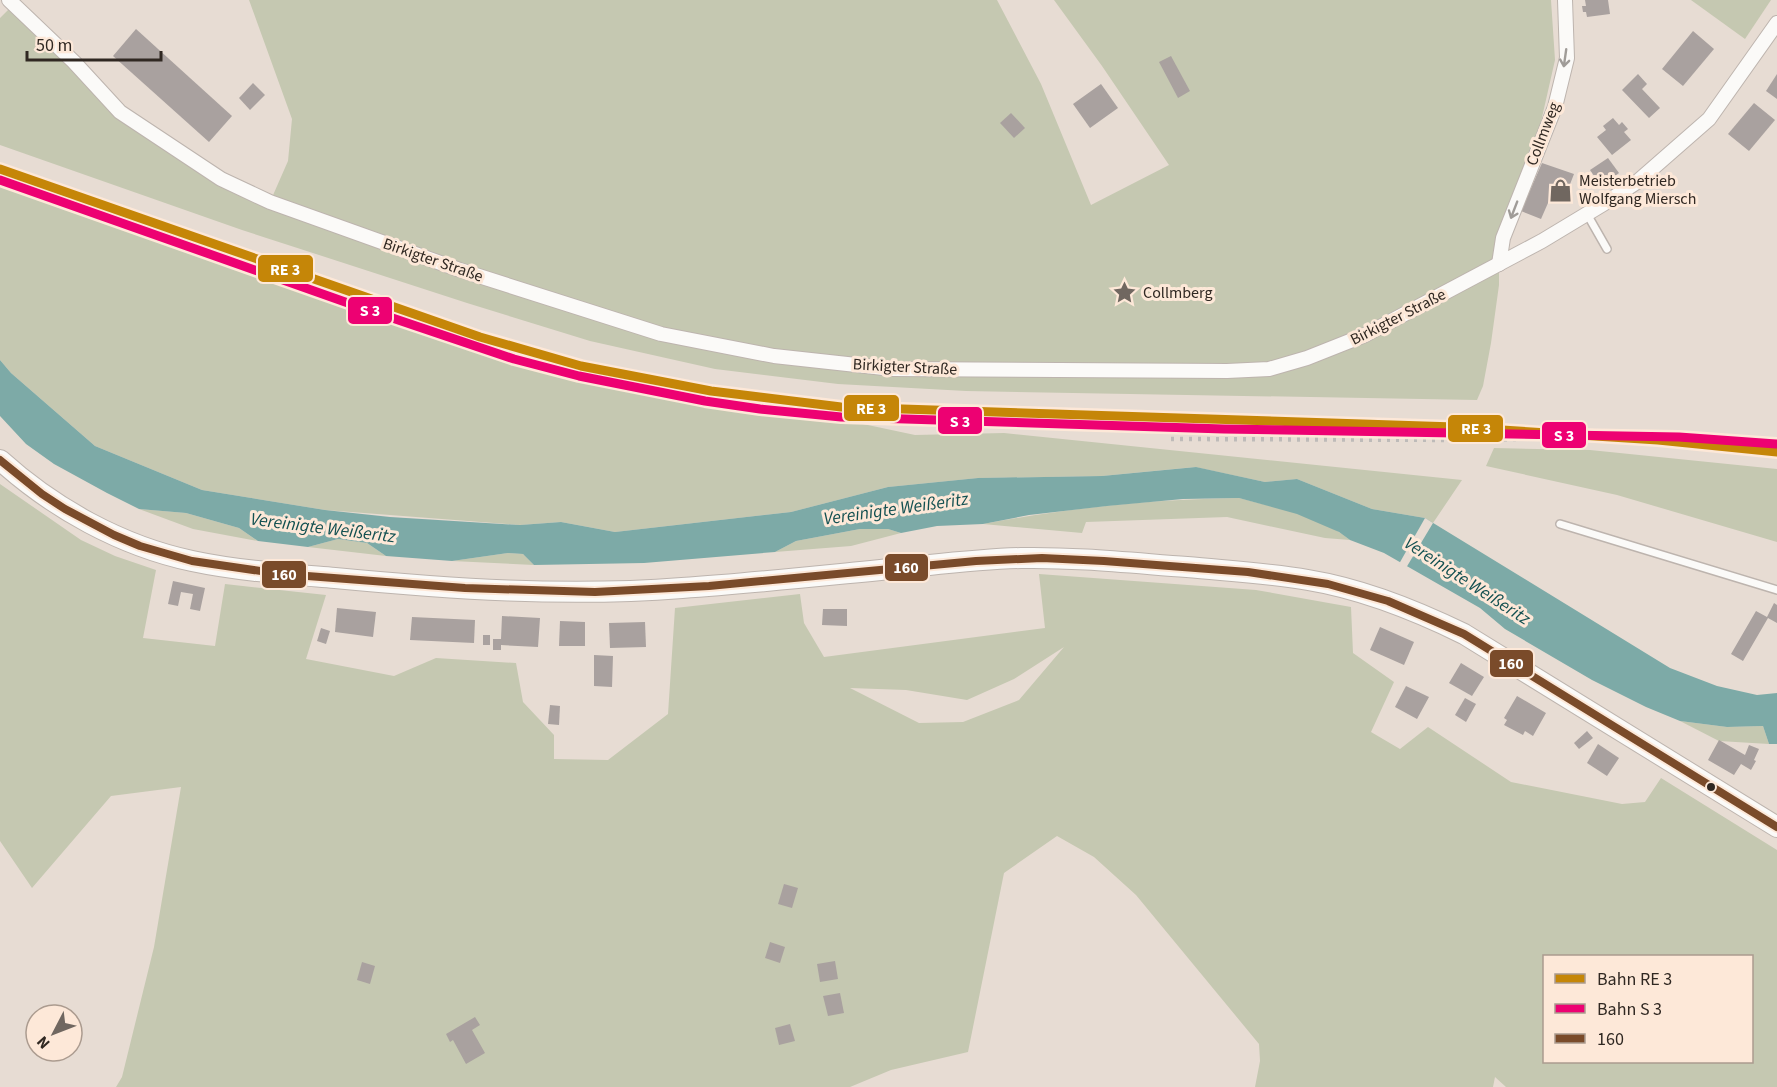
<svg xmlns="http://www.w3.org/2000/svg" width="1777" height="1087" viewBox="0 0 1777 1087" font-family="'Source Sans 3',sans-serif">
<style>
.green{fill:#c5c8b1;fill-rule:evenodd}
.water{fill:#7daaa7}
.pier{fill:#e7dcd3}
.building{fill:#a9a19f}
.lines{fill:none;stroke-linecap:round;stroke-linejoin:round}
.service-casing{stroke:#bdb4ae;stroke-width:10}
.minor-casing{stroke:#bdb4ae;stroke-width:16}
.secondary-casing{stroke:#bdb4ae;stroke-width:22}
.service{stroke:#fbfaf8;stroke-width:7}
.minor{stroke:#fbfaf8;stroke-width:14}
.secondary{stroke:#fbfaf8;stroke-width:20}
.rail{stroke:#bebbb9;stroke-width:4.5;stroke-dasharray:3 6;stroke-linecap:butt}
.bus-1-casing{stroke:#fde8d8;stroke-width:12}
.bus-1{stroke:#7a4b2a;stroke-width:8}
.rail-1-casing{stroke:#fde8d8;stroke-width:14}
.rail-2-casing{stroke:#fde8d8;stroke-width:14}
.rail-1{stroke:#c58608;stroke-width:9}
.rail-2{stroke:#ed0172;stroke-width:9}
.oneway{stroke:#a09c98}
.bus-dot{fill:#302822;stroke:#fde8d8;stroke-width:2}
.labels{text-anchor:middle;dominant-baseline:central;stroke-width:6;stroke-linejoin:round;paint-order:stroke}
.street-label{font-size:16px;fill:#302822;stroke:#fde8d8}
.poi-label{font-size:16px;fill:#302822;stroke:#fde8d8;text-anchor:start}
.water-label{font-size:18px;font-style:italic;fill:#135051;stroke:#fde8d8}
.line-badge{stroke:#fde8d8;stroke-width:2}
.badge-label{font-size:16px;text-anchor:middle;font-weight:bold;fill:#fff}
</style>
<rect width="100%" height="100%" fill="#e7dcd3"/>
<g class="green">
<path d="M249 0H997L1041 84 1091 205 1169 165 1102 66 1054 0H1551L1555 60 1531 166 1499 264V285L1491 343 1483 386 1477 400 966 391 838 384 715 369 590 341 467 303 242 230 0 145V18L14 4 120 112 270 202 288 161 292 119Z"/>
<path d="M1691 0H1771L1745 39Z"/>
<path d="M0 178 458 340 549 368 630 388 715 405 830 417 915 435 1004 433 1462 480 1433 523 1425 518 1372 509 1297 479 1265 482 1195 467 1102 476 978 478 888 487 791 512 615 532 561 522 520 525 325 510 202 490 95 446 11 373 0 360Z"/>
<path d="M1494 448 1590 450 1777 469V542L1617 495 1486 466Z"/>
<path d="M0 484 81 540 115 556 156 570 143 638 215 646 225 584 326 595 306 659 394 676 436 658 516 663 523 702 554 735V759L608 760 668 714 675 608 800 594 804 623 824 657 1045 628 1039 574 1256 590 1351 607 1353 653 1394 682 1371 732 1400 749 1428 727 1511 782 1622 804 1645 802 1661 778 1777 850V1087H1506L1495 1077 1493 1087H1255L1260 1061 1259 1044 1136 895 1094 857 1057 836 1004 873 968 1052 891 1070 850 1087H116L122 1077 154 947 181 787 111 796 32 888 0 841ZM1064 647 1019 700 963 722 919 723 850 688 906 690 967 700 1014 679ZM1544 956H1752V1062H1544Z"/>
<path d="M1239 498C1276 508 1320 515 1350 540L1325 538 1227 517 1086 522 1082 533 983 524C1068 508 1153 499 1239 498Z"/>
<path d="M139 509 186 513 239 528 258 541 193 529Z"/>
<path d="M860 529H888L901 533 851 546 775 552 796 541Z"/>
<path d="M338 539 367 543 386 556 308 547Z"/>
<path d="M508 553 523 554 534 565 452 561Z"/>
<path d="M1680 721 1727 727 1763 726 1769 744 1719 741Z"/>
</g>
<path class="water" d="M0 360 11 373 95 446 202 490 325 510 390 517 520 525 561 522 615 532 791 512 888 487 978 478 1102 476 1196 467 1265 482 1297 479 1372 509 1425 518 1670 668 1717 686 1757 695 1777 693V744H1769L1763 726 1727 727 1680 721 1646 707 1592 680 1505 629 1480 608 1384 553 1350 540 1339 532 1297 514 1239 498 1183 499 1107 506 1029 515 983 524 937 526 901 533 888 529H860L796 541 775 552 644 563 534 565 523 554 508 553 452 561 386 556 367 543 338 539 308 547 258 541 239 528 186 513 139 509 107 493 54 464 26 444 0 416Z"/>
<path class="pier" d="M1425 518 1433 523 1406 568 1399 564Z"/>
<g class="building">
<path d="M1585 0H1608L1610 14 1587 17 1586 12H1583L1582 6H1586Z"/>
<path d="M136 29 232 116 209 142 113 56Z"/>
<path d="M1693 31 1714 49 1683 86 1662 69Z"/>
<path d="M1171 56 1190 91 1178 98 1159 62Z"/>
<path d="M1638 74 1647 84 1642 89 1660 108 1649 118 1622 90Z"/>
<path d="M1777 74V99L1766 91Z"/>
<path d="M253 83 265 95 250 110 239 98Z"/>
<path d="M1101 84 1118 108 1090 128 1073 104Z"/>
<path d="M1754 103 1775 120 1749 151 1728 134Z"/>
<path d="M1011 113 1025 128 1014 138 1000 123Z"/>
<path d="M1613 118 1619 125 1622 122 1628 129 1624 132 1631 140 1612 155 1597 137 1606 130 1603 126Z"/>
<path d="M1608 158 1619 173 1601 186 1590 170Z"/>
<path d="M1542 163 1574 174 1567 192 1555 187 1541 219 1521 211Z"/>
<path d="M173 581 205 588 200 611 190 609 193 594 181 592 178 606 168 604Z"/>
<path d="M1774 603 1777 605V623L1768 618 1743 661 1731 654 1756 611 1767 617Z"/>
<path d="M337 608 376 612 373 637 335 632Z"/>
<path d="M823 609H847V626L822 625Z"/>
<path d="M502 616 540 618 538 647 501 645V650H493V639H501Z"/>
<path d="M412 617 475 620 474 643 410 640Z"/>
<path d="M560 621 585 622V646H559Z"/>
<path d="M645 622 646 647 610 648 609 623Z"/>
<path d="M1380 627 1414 642 1404 665 1370 650Z"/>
<path d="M321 628 330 631 326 644 317 641Z"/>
<rect x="483" y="635" width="7" height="10"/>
<path d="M594 655 613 656 612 687 594 686Z"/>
<path d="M1461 663 1484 677 1472 696 1449 683Z"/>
<path d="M1406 686 1429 697 1417 719 1395 707Z"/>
<path d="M1517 696 1546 713 1533 736 1525 731 1523 735 1504 725 1507 720 1504 718Z"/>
<path d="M1465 698 1476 704 1466 722 1455 715Z"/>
<path d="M550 705 560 706 559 725 548 724Z"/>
<path d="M1587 731 1593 738 1579 749 1574 743Z"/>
<path d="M1719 740 1745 755 1749 745 1759 749 1754 760 1756 761 1751 770 1741 764 1734 775 1708 760Z"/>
<path d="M1598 744 1619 758 1607 776 1587 763Z"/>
<path d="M784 884 798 888 792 908 778 904Z"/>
<path d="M770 942 785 947 780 963 765 958Z"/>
<path d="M835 961 838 979 820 982 817 964Z"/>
<path d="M362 962 375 966 370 984 357 980Z"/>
<path d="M840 993 844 1013 828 1016 823 996Z"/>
<path d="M475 1017 480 1025 472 1030 485 1053 466 1064 453 1040 450 1042 446 1034Z"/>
<path d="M790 1024 795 1041 779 1045 775 1028Z"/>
</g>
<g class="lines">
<defs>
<g id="service">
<path d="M1587 214 1607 249"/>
<path d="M1560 524 1777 590"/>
</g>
<g id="minor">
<path d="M9 0 74 62 120 112 221 179 270 202 460 270 661 334 774 356 893 369 1227 371 1269 369 1307 358 1365 335 1542 241 1605 203 1637 182 1709 119 1777 23"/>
<path d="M1499 264 1503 238 1555 107 1567 58 1565 0"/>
</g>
<path id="secondary" d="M0 460C53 508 121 546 192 561 239 571 287 574 335 578 450 589 566 597 682 588 755 583 828 575 901 568 941 564 981 559 1021 558 1077 557 1132 563 1187 567 1228 571 1268 573 1308 580 1363 589 1415 610 1464 634L1777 827"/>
</defs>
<use href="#service" class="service-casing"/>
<use href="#minor" class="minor-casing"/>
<use href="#secondary" class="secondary-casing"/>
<use href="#service" class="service"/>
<use href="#minor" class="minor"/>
<use href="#secondary" class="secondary"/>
<path class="rail" d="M1171 439 1469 440 1603 437"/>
<defs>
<path id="bus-1" d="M0 460 42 494 65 509 114 535 140 546 192 561 281 574 465 588 595 592 709 586 976 561 1042 558 1104 561 1248 572 1328 584 1388 601 1464 634 1777 827"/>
</defs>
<use href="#bus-1" class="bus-1-casing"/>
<use href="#bus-1" class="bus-1"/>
<defs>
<path id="rail-1" d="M0 169 480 337 581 366 711 391 841 407 1455 427 1658 440 1777 452"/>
<path id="rail-2" d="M0 180 348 303 514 359 579 376 705 401 760 409 841 417 1224 429 1679 437 1776 444"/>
</defs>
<use href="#rail-1" class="rail-1-casing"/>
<use href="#rail-2" class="rail-2-casing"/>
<use href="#rail-1" class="rail-1"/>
<use href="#rail-2" class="rail-2"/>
</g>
<defs><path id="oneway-shaft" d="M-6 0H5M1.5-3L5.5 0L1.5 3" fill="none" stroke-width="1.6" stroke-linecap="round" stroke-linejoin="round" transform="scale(1.5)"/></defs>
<g class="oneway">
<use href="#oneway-shaft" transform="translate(1565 58) rotate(98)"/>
<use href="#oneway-shaft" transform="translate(1514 210) rotate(111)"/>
</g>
<defs>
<symbol id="shop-bare" viewBox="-9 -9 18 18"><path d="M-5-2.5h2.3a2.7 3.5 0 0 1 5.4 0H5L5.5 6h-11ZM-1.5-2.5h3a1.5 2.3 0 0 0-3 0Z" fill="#706760" stroke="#fde8d8" stroke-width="2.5" paint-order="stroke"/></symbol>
<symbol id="sight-bare" viewBox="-9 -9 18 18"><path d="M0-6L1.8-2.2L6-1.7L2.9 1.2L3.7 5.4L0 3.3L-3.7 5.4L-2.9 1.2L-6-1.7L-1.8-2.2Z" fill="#706760" stroke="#fde8d8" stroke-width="2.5" paint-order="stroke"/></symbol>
</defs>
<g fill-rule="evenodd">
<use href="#shop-bare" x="1544" y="174" width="33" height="33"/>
<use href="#sight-bare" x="1108" y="276" width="33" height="33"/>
</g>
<circle class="bus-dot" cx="1711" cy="787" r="5"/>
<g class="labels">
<g class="street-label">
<text transform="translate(1543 134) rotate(-69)">Collmweg</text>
<text transform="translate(433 260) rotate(19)">Birkigter Straße</text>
<text transform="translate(1398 317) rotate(-27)">Birkigter Straße</text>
<text transform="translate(905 367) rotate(3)">Birkigter Straße</text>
</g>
<g class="poi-label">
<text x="1579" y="181">Meisterbetrieb<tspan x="1579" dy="18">Wolfgang Miersch</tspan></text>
<text x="1143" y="293">Collmberg</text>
</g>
<g class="water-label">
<text transform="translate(896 509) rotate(-8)">Vereinigte Weißeritz</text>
<text transform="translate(323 528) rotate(7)">Vereinigte Weißeritz</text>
<text transform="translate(1467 581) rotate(33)">Vereinigte Weißeritz</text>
</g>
</g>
<g class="line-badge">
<rect x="257" y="254" width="57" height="29" rx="6" fill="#c58608"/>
<rect x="347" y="296" width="46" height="29" rx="6" fill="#ed0172"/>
<rect x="843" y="394" width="57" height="28" rx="6" fill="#c58608"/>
<rect x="937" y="406" width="46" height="29" rx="6" fill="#ed0172"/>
<rect x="1447" y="414" width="57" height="29" rx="6" fill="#c58608"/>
<rect x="1541" y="421" width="46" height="28" rx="6" fill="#ed0172"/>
<rect x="884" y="553" width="45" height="29" rx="6" fill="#7a4b2a"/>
<rect x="261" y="560" width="46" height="29" rx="6" fill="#7a4b2a"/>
<rect x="1489" y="649" width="45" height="29" rx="6" fill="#7a4b2a"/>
</g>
<g class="badge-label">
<text x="285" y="275">RE 3</text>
<text x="370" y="316">S 3</text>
<text x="871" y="414">RE 3</text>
<text x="960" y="427">S 3</text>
<text x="1476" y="434">RE 3</text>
<text x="1564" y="441">S 3</text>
<text x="906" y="573">160</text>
<text x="284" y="580">160</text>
<text x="1511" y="669">160</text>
</g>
<rect x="1543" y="955" width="210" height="108" fill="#fde8d8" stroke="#ab9b8f" stroke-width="1.5"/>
<rect x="1555" y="974" width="30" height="9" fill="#c58608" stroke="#ab9b8f" stroke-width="1.5"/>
<text x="1597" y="985" font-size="18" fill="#302822">Bahn RE 3</text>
<rect x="1555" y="1004" width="30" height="9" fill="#ed0172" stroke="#ab9b8f" stroke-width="1.5"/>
<text x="1597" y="1015" font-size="18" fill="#302822">Bahn S 3</text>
<rect x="1555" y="1034" width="30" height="9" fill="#7a4b2a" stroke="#ab9b8f" stroke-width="1.5"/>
<text x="1597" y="1045" font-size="18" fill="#302822">160</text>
<g transform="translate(54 1033) rotate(228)"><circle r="28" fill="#fde8d8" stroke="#ab9b8f" stroke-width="1.5"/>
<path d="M0-4.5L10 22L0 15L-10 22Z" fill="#706760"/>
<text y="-9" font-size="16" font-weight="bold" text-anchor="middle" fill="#302822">N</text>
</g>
<path d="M27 51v9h134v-9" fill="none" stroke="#302822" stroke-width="3"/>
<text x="36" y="51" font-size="18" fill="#302822" stroke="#fde8d8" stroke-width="4.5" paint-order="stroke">50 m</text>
</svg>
